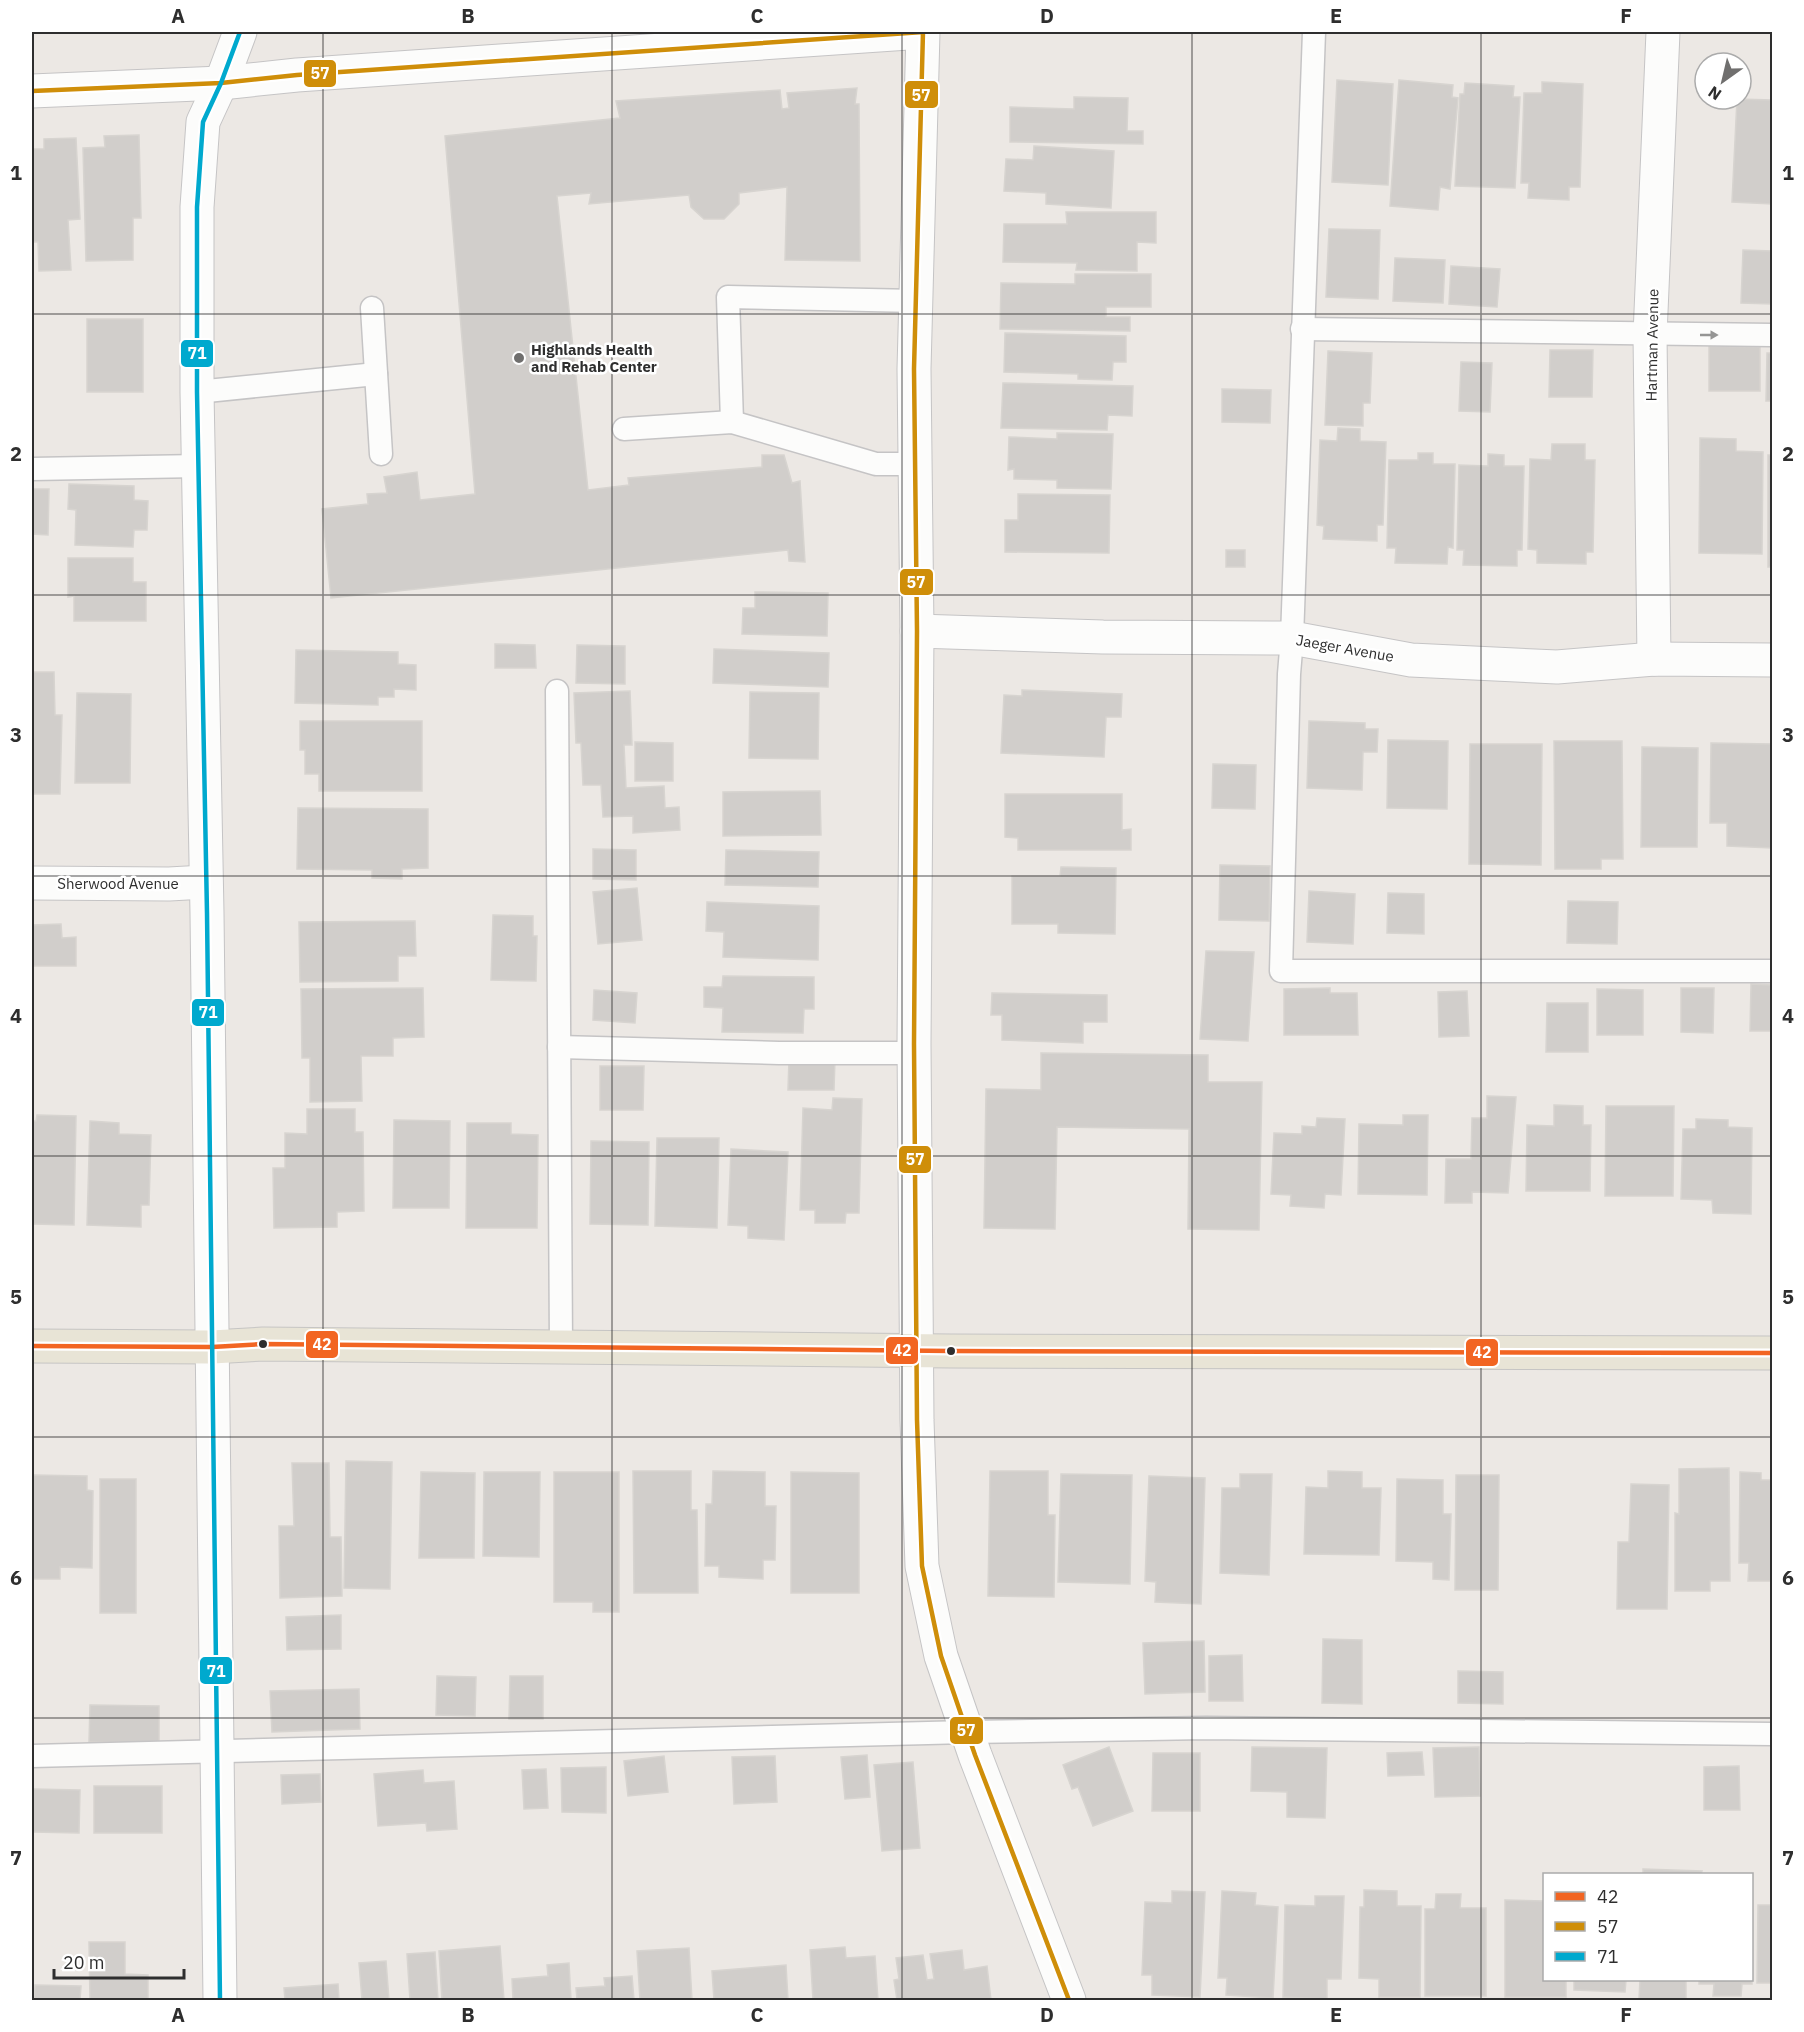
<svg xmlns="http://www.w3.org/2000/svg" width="1804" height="2032" viewBox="0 0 1804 2032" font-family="'IBM Plex Sans',sans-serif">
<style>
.building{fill:#d1cecb;stroke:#d7d4d0;stroke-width:1.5}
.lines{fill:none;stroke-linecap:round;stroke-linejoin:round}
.lane-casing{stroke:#c5c4c5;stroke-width:25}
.street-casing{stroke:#c5c4c5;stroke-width:35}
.primary-casing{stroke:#c6c5c4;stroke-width:35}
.lane{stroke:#fcfcfb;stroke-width:22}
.street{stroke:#fcfcfb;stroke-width:33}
.primary{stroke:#e8e4d6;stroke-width:33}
.bus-1-casing{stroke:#fff;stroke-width:9}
.bus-2-casing{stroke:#fff;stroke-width:9}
.bus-3-casing{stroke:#fff;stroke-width:9}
.bus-1{stroke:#f26522;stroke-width:4.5}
.bus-2{stroke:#cf8e09;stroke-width:4.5}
.bus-3{stroke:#00a9ce;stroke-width:4.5}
.oneway{fill:#959594}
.grid{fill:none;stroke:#2e2e2e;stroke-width:1.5;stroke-opacity:0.55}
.poi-dot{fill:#706f6e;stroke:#fff;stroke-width:2}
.bus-dot{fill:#2e2e2e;stroke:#fff;stroke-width:2}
.labels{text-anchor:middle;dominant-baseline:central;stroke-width:5;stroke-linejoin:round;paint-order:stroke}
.street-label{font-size:15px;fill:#2e2e2e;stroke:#fff}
.poi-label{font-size:15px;font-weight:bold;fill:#2e2e2e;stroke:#fff;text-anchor:start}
.line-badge{stroke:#fff;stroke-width:2}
.badge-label{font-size:16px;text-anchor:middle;font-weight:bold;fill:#fff}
.neatline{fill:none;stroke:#2e2e2e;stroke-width:2}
.grid-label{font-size:20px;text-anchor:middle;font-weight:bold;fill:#2e2e2e}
</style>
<rect width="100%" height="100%" fill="#ece8e4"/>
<g class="building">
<path d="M1337 80 1393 84 1388 185 1332 182Z"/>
<path d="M1399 80 1453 85 1452 97 1458 98 1450 189 1440 187 1438 210 1390 206Z"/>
<path d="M1542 82 1583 84 1580 187H1569V200L1528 198 1529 183H1521L1524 93H1542Z"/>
<path d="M1465 83 1514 86 1513 97H1520L1515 188 1455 186 1460 94H1464Z"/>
<path d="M857 88 855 104H859L860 261 785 260 787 187 739 193V204L724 219H704L691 207 689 195 589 204 591 193 557 196 588 490 629 485 628 478 762 467V455H784L792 483 800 481 805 562 789 561 788 550 331 598 322 509 368 504 367 494 387 493 384 477 417 472 420 500 475 494 445 136 620 118 616 101 780 90 782 109 789 108 787 93Z"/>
<path d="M1074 97 1128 98 1127 131H1143V144L1010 142V107L1074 109Z"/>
<path d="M1737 99 1772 100V204L1732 202Z"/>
<path d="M139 135 141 218H133V260L86 261 83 148 105 147 104 136Z"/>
<path d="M76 138 80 219 68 220 71 270 39 271 38 242H32V149H44V139Z"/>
<path d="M1034 146 1114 151 1111 208 1046 204V193L1004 191 1006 159 1033 160Z"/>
<path d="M1066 212H1156V243L1137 242V271L1076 270 1077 263 1003 262 1004 224H1067Z"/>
<path d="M1329 229 1380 230 1378 299 1326 297Z"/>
<path d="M1743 250 1772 251V304L1741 303Z"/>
<path d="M1395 258 1445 260 1443 303 1393 301Z"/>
<path d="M1451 266 1500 269 1497 307 1449 304Z"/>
<path d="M1075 274H1151V307H1106V317H1130V331L1000 329 1001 283 1075 284Z"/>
<rect x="87" y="319" width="56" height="73"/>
<path d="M1005 333 1126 336V362H1113L1112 380 1078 379V374L1004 372Z"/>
<path d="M1709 346 1760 347V391H1709Z"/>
<path d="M1550 350H1593L1592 397H1549Z"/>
<path d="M1328 351 1372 353 1370 403H1363V426L1325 425Z"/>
<path d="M1767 353H1772V401H1766Z"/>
<path d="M1461 362 1492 363 1490 412 1459 411Z"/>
<path d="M1003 383 1133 386 1132 416 1108 415 1107 430 1001 428Z"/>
<path d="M1222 389 1271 390 1270 423 1222 422Z"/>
<path d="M1338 428 1360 429V441L1386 442 1383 525H1377V541L1323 539 1324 526 1317 525 1320 440 1337 441Z"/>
<path d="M1057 433 1113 434 1111 489 1057 488V480L1014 479V469L1008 470 1009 437 1057 439Z"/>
<path d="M1700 438 1736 439V451L1763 452 1762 554 1699 553Z"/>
<path d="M1552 444H1585V460H1595L1593 552H1586V564L1537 563V550L1528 549 1530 459 1551 460Z"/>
<path d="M1418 453H1433V464H1455L1453 548 1448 547 1447 564 1395 563 1396 548H1387L1389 460H1418Z"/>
<path d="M1488 454 1504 455V466H1524L1522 550H1517V566L1463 565 1464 550H1457L1459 465 1488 466Z"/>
<rect x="1768" y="455" width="4" height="112"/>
<path d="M69 484 134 486V500L148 501 147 530H134L133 547 75 545 76 510 68 509Z"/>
<path d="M32 489H49L48 535 32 534Z"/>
<path d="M1018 494 1110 495 1109 553 1005 552V520H1018Z"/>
<rect x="1226" y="550" width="19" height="17"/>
<path d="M68 558H133V582H146V621H74V596L68 597Z"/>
<path d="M755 592 828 593 827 636 742 634 743 608H755Z"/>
<path d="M495 644 535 645 536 668H495Z"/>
<path d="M577 645 625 646V684L576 683Z"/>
<path d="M714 649 829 653 828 687 713 683Z"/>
<path d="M296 650 398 652V664L416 665V690L394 689V697H378V705L295 703Z"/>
<path d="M32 672H54L55 715H62L60 794H32Z"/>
<path d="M1022 690 1122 694 1121 717H1106L1104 757 1001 753 1004 695 1022 696Z"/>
<path d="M630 691 632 745H624L626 788 664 786 665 808 679 807 680 830 633 833V816L603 817 601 785H583L581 743H576L574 693Z"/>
<path d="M750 692 819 693 818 759 749 758Z"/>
<path d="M77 693 131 694 130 783H75Z"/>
<path d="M300 721H422V791H319V774H305V750H300Z"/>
<path d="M1309 721 1365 723V729H1378L1377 752H1363L1362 790 1307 788Z"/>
<path d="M1388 740 1448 741 1447 809 1387 808Z"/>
<path d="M1554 741H1622L1623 859H1601V869H1555Z"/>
<path d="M635 742 673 743V781H635Z"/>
<path d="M1711 743 1772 744V848L1727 846V823H1710Z"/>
<path d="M1470 744H1542L1541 865 1469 864Z"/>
<path d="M1642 747 1698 748 1697 847H1641Z"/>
<path d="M1213 764 1256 765 1255 809 1212 808Z"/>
<path d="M820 791 821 835 723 836V792Z"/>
<path d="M1005 794H1122V830L1131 829V850H1018V838L1005 837Z"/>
<path d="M298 808 428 809V868L402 869V879L372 878V870L297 869Z"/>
<path d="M593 849 636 850V880L593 879Z"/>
<path d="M726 850 819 852 818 887 725 885Z"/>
<path d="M1220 865 1270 866 1269 921 1219 920Z"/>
<path d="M1061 867 1116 868 1115 934 1058 933V924H1012V876H1060Z"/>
<path d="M637 888 642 940 598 944 593 892Z"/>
<path d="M1309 891 1355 894 1353 944 1307 942Z"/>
<path d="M1388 893 1424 894V934L1387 933Z"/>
<path d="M1568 901 1618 902 1617 944 1567 943Z"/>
<path d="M707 902 819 906 818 960 723 957 724 932 706 931Z"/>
<path d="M493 915 533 916V936H537L536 981 491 980Z"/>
<path d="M415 921 416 956H398V981L300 982 299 922Z"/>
<path d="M61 924 62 938 76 937V966H32V925Z"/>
<path d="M1206 951 1254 952 1248 1041 1200 1039Z"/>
<path d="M723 976 814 977V1009H804L803 1033 722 1032 723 1008 704 1007V987H722Z"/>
<path d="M1751 984 1772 985V1031H1750Z"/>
<path d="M423 988 424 1037 393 1038V1056H361L362 1101 310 1102V1058H302L301 989Z"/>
<path d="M1330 988V993H1357L1358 1035H1284V989Z"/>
<path d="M1681 988H1714L1713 1033 1681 1032Z"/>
<path d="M1597 989 1643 990V1035H1597Z"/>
<path d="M594 990 637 993 635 1023 593 1020Z"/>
<path d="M1467 991 1469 1036 1439 1037 1438 992Z"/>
<path d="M992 993 1107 995V1022H1083V1043L1002 1040V1015H991Z"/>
<path d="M1547 1003H1588V1052H1546Z"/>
<path d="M1041 1053 1208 1055V1082H1262L1259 1230 1188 1229 1189 1129 1057 1127 1055 1229 984 1228 986 1089 1041 1090Z"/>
<path d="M789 1059H835L834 1090H788Z"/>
<path d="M600 1066H644L643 1110H600Z"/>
<path d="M1487 1096 1516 1097 1508 1193 1472 1192V1203H1445L1446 1159H1471L1472 1118H1487Z"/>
<path d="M833 1098 862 1099 859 1213H846L845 1223H815V1210H800L803 1108 832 1110Z"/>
<path d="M1554 1105 1583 1106V1125H1591L1590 1191H1526L1527 1125 1554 1126Z"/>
<path d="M1606 1106H1674L1673 1196H1605Z"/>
<path d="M307 1109H355V1132H363L364 1211 337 1212V1227L274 1228 273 1168H285V1133L307 1134Z"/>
<path d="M37 1115 76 1116 74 1225 32 1224V1121H36Z"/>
<path d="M1403 1115H1428L1427 1195 1358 1194 1359 1124 1403 1125Z"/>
<path d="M1317 1118 1345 1119 1341 1195 1325 1194 1324 1208 1290 1206 1291 1195 1271 1194 1274 1133 1302 1134V1126L1316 1127Z"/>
<path d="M1696 1119 1728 1120V1127L1752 1128 1751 1214 1713 1213 1712 1200 1681 1199 1683 1129H1696Z"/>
<path d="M394 1120 450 1121 449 1208H393Z"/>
<path d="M90 1121 119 1123V1134L151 1135 149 1205H141V1227L87 1225Z"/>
<path d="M467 1123H511V1134L538 1135 537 1228H466Z"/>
<path d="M657 1138H719L717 1228 655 1226Z"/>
<path d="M591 1141 649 1142 648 1225 590 1224Z"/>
<path d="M731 1149 788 1152 784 1240 748 1238V1226L728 1225Z"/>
<path d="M346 1461 392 1462 390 1589 344 1588Z"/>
<path d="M292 1463H329L330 1537H341L342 1596 280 1598 279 1526H294Z"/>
<path d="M1729 1468 1730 1581H1710V1591H1675V1513L1679 1514V1469Z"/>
<path d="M633 1471H691V1510H697L698 1593H634Z"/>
<path d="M713 1471 765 1472V1506H776L775 1560H763V1579L719 1577V1566H705L706 1504H712Z"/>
<path d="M990 1471H1048V1515H1055L1054 1597 988 1596Z"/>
<path d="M1328 1471 1362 1472V1488H1381L1379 1555 1304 1554 1306 1487 1328 1488Z"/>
<path d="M421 1472 475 1473 474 1558H419Z"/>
<path d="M484 1472H540L539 1557 483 1556Z"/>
<path d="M554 1472H619V1612H593V1602H554Z"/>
<path d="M791 1472 859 1473V1593H791Z"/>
<path d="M1740 1472 1761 1473V1480H1772V1581H1748L1749 1563H1739Z"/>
<path d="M1061 1474 1132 1475 1130 1584 1058 1582Z"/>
<path d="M1240 1474H1272L1269 1575 1220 1573 1222 1488H1240Z"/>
<path d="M33 1475 87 1476V1490L93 1491 92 1568 60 1567V1579H32Z"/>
<path d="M1456 1475H1499L1498 1590H1455Z"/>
<path d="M1149 1476 1205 1478 1201 1604 1155 1602 1156 1582 1145 1581Z"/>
<rect x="100" y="1479" width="36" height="134"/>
<path d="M1397 1479 1443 1480V1514H1451L1449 1580 1433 1579V1562L1396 1561Z"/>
<path d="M1631 1484 1669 1485 1667 1609H1617L1618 1542H1629Z"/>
<path d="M341 1615V1649L287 1650 286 1617Z"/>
<path d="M1323 1639 1362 1640V1704L1322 1703Z"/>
<path d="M1204 1641 1205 1692 1145 1694 1143 1643Z"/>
<path d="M1242 1655 1243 1701H1209V1656Z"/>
<path d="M1458 1671 1503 1672V1704L1458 1703Z"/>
<path d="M437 1676 476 1677 475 1716 436 1715Z"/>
<path d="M510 1676H543V1719H509Z"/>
<path d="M359 1689 360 1729 272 1732 270 1691Z"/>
<path d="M90 1705 159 1706V1742H89Z"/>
<path d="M1109 1747 1133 1811 1093 1826 1078 1787 1072 1789 1063 1765Z"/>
<path d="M1252 1747 1327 1748 1325 1818 1287 1817V1792L1251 1791Z"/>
<path d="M1479 1747 1480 1796 1435 1797 1433 1748Z"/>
<path d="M1422 1752 1424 1775 1388 1776 1387 1753Z"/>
<path d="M1153 1753H1200V1811H1152Z"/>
<path d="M867 1755 870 1797 845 1799 841 1757Z"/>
<path d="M664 1756 668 1792 628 1796 624 1761Z"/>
<path d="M775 1756 777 1802 734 1804 732 1757Z"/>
<path d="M913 1762 920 1848 882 1851 874 1765Z"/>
<path d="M1739 1766 1740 1810H1704V1767Z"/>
<path d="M606 1767V1813L562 1812 561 1768Z"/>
<path d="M546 1769 548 1808 524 1809 522 1770Z"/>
<path d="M423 1770 424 1783 454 1781 457 1829 427 1831 426 1823 378 1826 374 1774Z"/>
<path d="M320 1774 321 1802 282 1804 281 1775Z"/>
<rect x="94" y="1786" width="68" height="47"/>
<path d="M33 1789 80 1790 79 1833 32 1832Z"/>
<path d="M1643 1869 1702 1871 1701 1874H1643Z"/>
<path d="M1364 1890 1397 1891V1906H1421L1420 1997H1379V1979L1359 1978 1360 1907H1364Z"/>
<path d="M1172 1891 1205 1892 1200 1997 1152 1995V1975H1142L1145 1902 1172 1903Z"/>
<path d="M1222 1891 1256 1893 1255 1905 1278 1907 1273 1998 1226 1995 1227 1978H1218Z"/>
<path d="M1436 1894H1461L1460 1908H1486V1996H1425V1909H1435Z"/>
<path d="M1315 1896H1344L1341 1979H1327V1999L1283 1997 1285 1905 1315 1906Z"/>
<path d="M1505 1900 1544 1901V1980H1566V1997H1505Z"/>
<path d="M1758 1905H1772V1983H1757Z"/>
<path d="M1752 1907V1984H1742L1741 1996H1713L1714 1984H1699V1980H1752Z"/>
<path d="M89 1942H125V1974L148 1975V2000H90Z"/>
<path d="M500 1946 504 2000H442L439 1951Z"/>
<path d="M845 1947 846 1958 875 1956 878 2000H813L810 1950Z"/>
<path d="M689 1948 692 2000H640L637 1951Z"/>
<path d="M962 1950 964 1970 987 1966 991 2000H897L894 1980 899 1979 896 1958 923 1955 927 1980 934 1979 930 1954Z"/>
<path d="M435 1952 438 2000H410L407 1954Z"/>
<path d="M386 1961 389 2000H362L359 1963Z"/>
<path d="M569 1963 571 2000H513L512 1979 548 1976 547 1965Z"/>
<path d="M786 1965 788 2000H714L712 1971Z"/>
<path d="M632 1976 634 2000H577L576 1988 605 1986 604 1978Z"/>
<path d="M1574 1980H1626L1625 1992 1574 1990Z"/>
<path d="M1640 1980H1686V2000L1639 1999Z"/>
<path d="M338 1984 339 2000H285L284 1988Z"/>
<path d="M35 1985 81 1986 80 2000H34Z"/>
</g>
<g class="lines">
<defs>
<g id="lane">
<path d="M1314 32 1292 638 1289 674 1281 971H1772"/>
<path d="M372 308 381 454"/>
<path d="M1302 329 1772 335"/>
<path d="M197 392 376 374"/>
<path d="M732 422 728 297 916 301"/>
<path d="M624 429 732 422 876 464H915"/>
<path d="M32 469 199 466"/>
<path d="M557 691 561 1347"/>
<path d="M559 1047 779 1053H914"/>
<path d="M32 1756 967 1732 1206 1728 1772 1734"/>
</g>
<g id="street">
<path d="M32 91 221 83 297 75 923 32 914 369 917 631 914 1044 917 1420 922 1566 941 1656 975 1755 1069 2000"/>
<path d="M917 631 1103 637 1292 638 1411 660 1557 667 1654 659 1772 660"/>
<path d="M1654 659 1650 335 1663 32"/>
<path d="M32 883 169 884 205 882"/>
<path d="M220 2000 207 913 197 392V207L203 122 221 83 240 32"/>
</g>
<path id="primary" d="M32 1346 212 1347 263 1344 951 1351 1772 1353"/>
</defs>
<use href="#lane" class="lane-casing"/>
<use href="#street" class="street-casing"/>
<use href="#primary" class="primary-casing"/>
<use href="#lane" class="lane"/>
<use href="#street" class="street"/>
<use href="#primary" class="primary"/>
<defs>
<path id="bus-1" d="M32 1346 212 1347 263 1344 951 1351 1772 1353"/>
<path id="bus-2" d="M32 91 221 83 297 75 923 32 914 369 917 631 914 1044 917 1420 922 1566 941 1656 975 1755 1069 2000"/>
<path id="bus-3" d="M220 2000 207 913 197 392V207L203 122 221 83 240 32"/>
</defs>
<use href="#bus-1" class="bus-1-casing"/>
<use href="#bus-2" class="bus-2-casing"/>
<use href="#bus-3" class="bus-3-casing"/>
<use href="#bus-1" class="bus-1"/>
<use href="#bus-2" class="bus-2"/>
<use href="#bus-3" class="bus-3"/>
</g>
<defs><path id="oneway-solid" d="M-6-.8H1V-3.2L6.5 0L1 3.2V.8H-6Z" transform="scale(1.5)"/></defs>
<use class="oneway" href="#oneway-solid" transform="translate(1709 335)"/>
<path class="grid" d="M323 32V2000M612 32V2000M902 32V2000M1192 32V2000M1481 32V2000M32 314H1772M32 595H1772M32 876H1772M32 1156H1772M32 1437H1772M32 1718H1772"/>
<circle class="poi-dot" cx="519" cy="358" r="6"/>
<g class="bus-dot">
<circle cx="263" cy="1344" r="5"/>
<circle cx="951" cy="1351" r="5"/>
</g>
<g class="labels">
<g class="street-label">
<text transform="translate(1652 345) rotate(-89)">Hartman Avenue</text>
<text transform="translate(1345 648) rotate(10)">Jaeger Avenue</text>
<text x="118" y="883">Sherwood Avenue</text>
</g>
<g class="poi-label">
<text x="531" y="349">Highlands Health<tspan x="531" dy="17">and Rehab Center</tspan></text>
</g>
</g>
<g class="line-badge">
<rect x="303" y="59" width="34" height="29" rx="6" fill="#cf8e09"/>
<rect x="904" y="80" width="35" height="29" rx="6" fill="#cf8e09"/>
<rect x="180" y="339" width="34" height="29" rx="6" fill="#00a9ce"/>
<rect x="899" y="568" width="35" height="28" rx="6" fill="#cf8e09"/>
<rect x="191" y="998" width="34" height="29" rx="6" fill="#00a9ce"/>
<rect x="898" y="1145" width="34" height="29" rx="6" fill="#cf8e09"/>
<rect x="305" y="1330" width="34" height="29" rx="6" fill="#f26522"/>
<rect x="885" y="1336" width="34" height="29" rx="6" fill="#f26522"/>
<rect x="1465" y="1338" width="34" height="29" rx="6" fill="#f26522"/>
<rect x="199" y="1656" width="34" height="29" rx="6" fill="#00a9ce"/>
<rect x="949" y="1716" width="35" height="29" rx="6" fill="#cf8e09"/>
</g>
<g class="badge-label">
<text x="320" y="79">57</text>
<text x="921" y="101">57</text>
<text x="197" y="359">71</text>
<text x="916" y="588">57</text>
<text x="208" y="1018">71</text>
<text x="915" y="1165">57</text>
<text x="322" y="1350">42</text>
<text x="902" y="1356">42</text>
<text x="1482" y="1358">42</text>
<text x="216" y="1677">71</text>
<text x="966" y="1736">57</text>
</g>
<rect width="1804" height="2032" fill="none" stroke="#ffffff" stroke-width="66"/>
<rect x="1543" y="1873" width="210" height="108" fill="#ffffff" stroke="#ababab" stroke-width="1.5"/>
<rect x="1555" y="1892" width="30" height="9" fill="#f26522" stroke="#ababab" stroke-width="1.5"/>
<text x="1597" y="1903" font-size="18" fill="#2e2e2e">42</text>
<rect x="1555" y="1922" width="30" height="9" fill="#cf8e09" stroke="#ababab" stroke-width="1.5"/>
<text x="1597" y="1933" font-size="18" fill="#2e2e2e">57</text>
<rect x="1555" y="1952" width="30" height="9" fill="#00a9ce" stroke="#ababab" stroke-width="1.5"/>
<text x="1597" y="1963" font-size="18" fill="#2e2e2e">71</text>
<g transform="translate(1723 81) rotate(214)"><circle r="28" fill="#ffffff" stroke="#ababab" stroke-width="1.5"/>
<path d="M0-4.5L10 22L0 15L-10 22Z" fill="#706f6e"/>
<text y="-9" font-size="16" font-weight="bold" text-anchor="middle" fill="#2e2e2e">N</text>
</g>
<path d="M54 1969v9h130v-9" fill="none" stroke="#2e2e2e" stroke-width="3"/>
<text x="63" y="1969" font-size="18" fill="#2e2e2e" stroke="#ffffff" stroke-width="4.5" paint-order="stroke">20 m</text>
<rect x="33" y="33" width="1738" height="1966" class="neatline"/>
<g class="grid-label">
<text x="178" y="23">A</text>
<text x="468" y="23">B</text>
<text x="757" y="23">C</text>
<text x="1047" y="23">D</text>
<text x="1336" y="23">E</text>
<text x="1626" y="23">F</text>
<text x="16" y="180">1</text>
<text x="1788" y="180">1</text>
<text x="16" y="461">2</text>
<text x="1788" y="461">2</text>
<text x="16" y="742">3</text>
<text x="1788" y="742">3</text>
<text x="16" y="1023">4</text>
<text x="1788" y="1023">4</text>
<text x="16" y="1304">5</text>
<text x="1788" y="1304">5</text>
<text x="16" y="1585">6</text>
<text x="1788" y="1585">6</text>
<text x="16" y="1865">7</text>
<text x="1788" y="1865">7</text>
<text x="178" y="2022">A</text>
<text x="468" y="2022">B</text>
<text x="757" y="2022">C</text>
<text x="1047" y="2022">D</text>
<text x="1336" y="2022">E</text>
<text x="1626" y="2022">F</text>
</g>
</svg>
